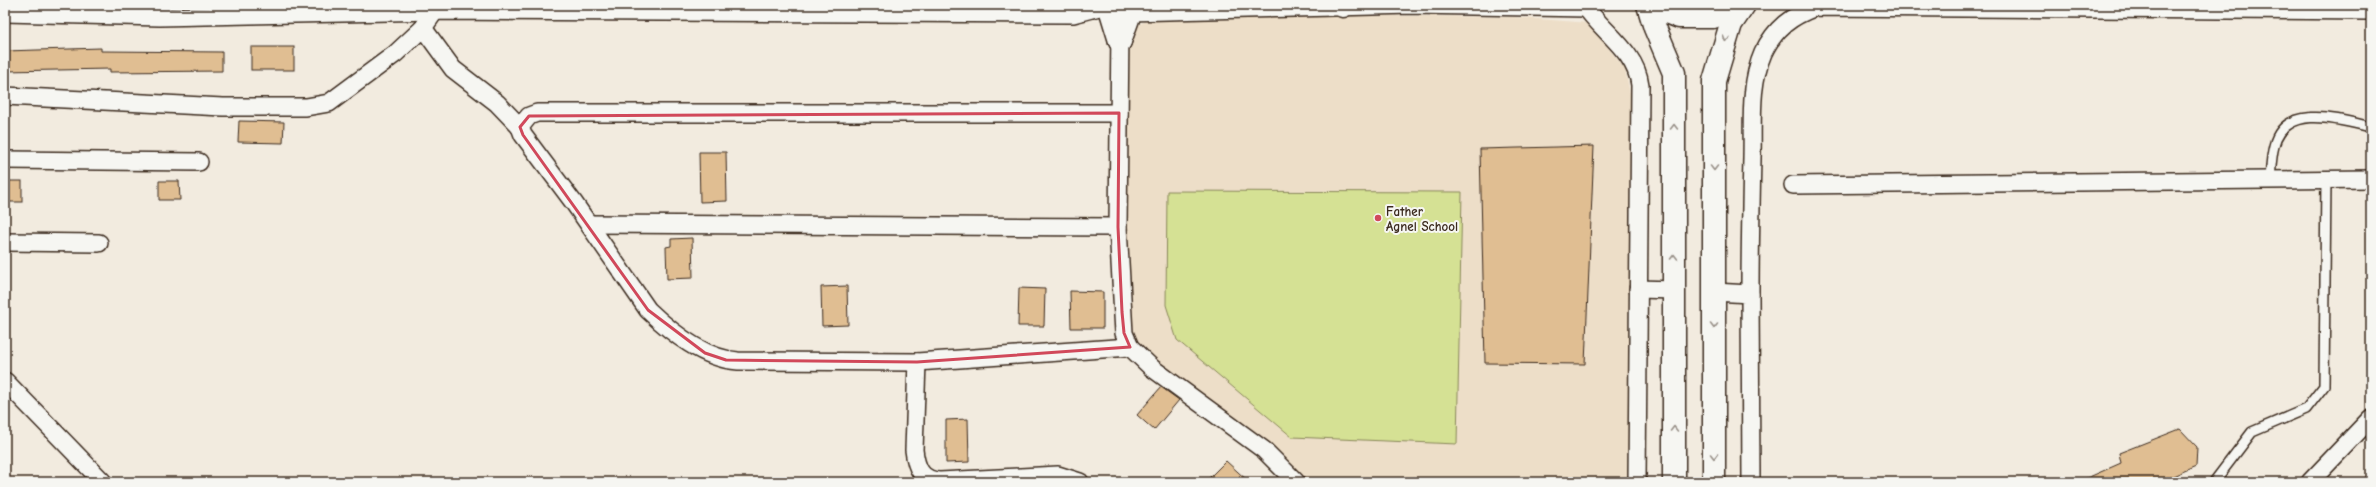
<svg xmlns="http://www.w3.org/2000/svg" width="2376" height="487" viewBox="0 0 2376 487" font-family="'Comic Neue',sans-serif">
<style>
.built{fill:#eddec8}
.green{fill:#d5e194;stroke:#888659}
.building{fill:#e0be92;stroke:#3b2a1e}
.lines{fill:none;stroke-linecap:round;stroke-linejoin:round}
.lane-casing{stroke:#3b2a1e;stroke-width:12}
.street-casing{stroke:#3b2a1e;stroke-width:20}
.secondary-casing{stroke:#3b2a1e;stroke-width:25}
.lane{stroke:#f6f6f2;stroke-width:9}
.street{stroke:#f6f6f2;stroke-width:17}
.secondary{stroke:#f6f6f2;stroke-width:22}
.oneway{stroke:#989088}
.marked{fill:none;stroke:#d1495b;stroke-width:3;stroke-linejoin:round}
.poi-dot{fill:#d1495b;stroke:#f6f6f2;stroke-width:1.5}
.labels{text-anchor:middle;dominant-baseline:central;stroke-width:4;stroke-linejoin:round;paint-order:stroke}
.poi-label{font-size:13px;font-weight:bold;fill:#3b2a1e;stroke:#f6f6f2;text-anchor:start}
</style>
<rect width="100%" height="100%" fill="#f2ebdf"/>
<filter id="ink" filterUnits="userSpaceOnUse"><feTurbulence type="fractalNoise" baseFrequency=".025" numOctaves="2"/><feDisplacementMap in="SourceGraphic" scale="8" xChannelSelector="R" yChannelSelector="G"/><feConvolveMatrix kernelMatrix="1 2 1 2 8 2 1 2 1" color-interpolation-filters="sRGB"/></filter>
<g filter="url(#ink)">
<path class="built" d="M1342 15 1513 17 1589 23 1625 69 1633 107 1629 482H1302L1137 346 1130 324 1125 264 1128 51 1135 26 1149 20Z"/>
<path class="green" d="M1167 191 1462 192 1457 444 1292 437 1177 340 1166 305Z"/>
<g class="building">
<rect x="251" y="47" width="43" height="23"/>
<path d="M101 48V51L222 52V71L110 72V69L5 71V51Z"/>
<path d="M239 121 284 122 283 143 238 142Z"/>
<path d="M1594 146 1585 364 1485 363 1480 149Z"/>
<path d="M699 152H726L727 201 700 202Z"/>
<rect x="5" y="181" width="17" height="21"/>
<path d="M159 181H179L180 200H159Z"/>
<path d="M692 238 693 278 667 279 666 247 671 246V239Z"/>
<path d="M847 286 848 325 822 326 821 287Z"/>
<path d="M1019 288 1045 289 1044 326H1018Z"/>
<path d="M1070 291 1103 292V328H1071Z"/>
<path d="M1161 387 1179 400 1154 430 1137 415Z"/>
<path d="M968 419 969 462 946 463V420Z"/>
<path d="M2180 429 2197 447 2196 466 2159 482H2078L2121 463 2119 453Z"/>
<path d="M1226 461 1249 482H1205Z"/>
</g>
<g class="lines">
<defs>
<g id="lane">
<path d="M2270 180C2271 169 2271 157 2274 146 2285 102 2341 120 2371 127"/>
<path d="M2214 482 2252 432 2306 409 2324 386 2326 179"/>
</g>
<g id="street">
<path d="M1584 5C1602 32 1636 51 1640 85L1637 482"/>
<path d="M1129 12 1412 5 1586 8"/>
<path d="M5 13 160 17 435 11 1073 14 1107 5"/>
<path d="M423 28 453 69 497 103 520 127"/>
<path d="M1120 29 1118 227 1124 333 1130 347 1152 368 1264 450 1296 482"/>
<path d="M5 96 223 107H306L329 103 395 54 423 28 435 11"/>
<path d="M1119 113H537L529 116 520 127 523 135 574 203 648 310C672 333 704 359 738 361L917 362 1130 347"/>
<path d="M5 160 199 162"/>
<path d="M1793 185 2371 179"/>
<path d="M589 224 1118 227"/>
<path d="M5 242 99 243"/>
<path d="M1638 289 1674 290"/>
<path d="M1714 292 1750 294 1751 482"/>
<path d="M1750 294C1750 248 1751 203 1752 158 1753 123 1749 85 1763 53 1775 28 1791 16 1816 7L2371 11"/>
<path d="M917 362 914 450C916 467 921 481 940 481L1058 475 1080 482"/>
<path d="M5 381 103 482"/>
<path d="M2310 482 2371 418"/>
</g>
<g id="secondary">
<path d="M1109 5 1120 41"/>
<path d="M1343 5V6"/>
<path d="M1648 5 1655 28 1674 73V482"/>
<path d="M1649 5 1679 17H1713L1742 5"/>
<path d="M1120 41 1133 5"/>
<path d="M1714 482V81L1731 24 1744 5"/>
</g>
</defs>
<use href="#lane" class="lane-casing"/>
<use href="#street" class="street-casing"/>
<use href="#secondary" class="secondary-casing"/>
<use href="#lane" class="lane"/>
<use href="#street" class="street"/>
<use href="#secondary" class="secondary"/>
</g>
<defs><path id="oneway-chevron" d="M-2-3.5L2.5 0L-2 3.5" fill="none" stroke-width="1.6" stroke-linecap="round" stroke-linejoin="round"/></defs>
<g class="oneway">
<use href="#oneway-chevron" transform="translate(1726 39) rotate(107)"/>
<use href="#oneway-chevron" transform="translate(1674 127) rotate(-90)"/>
<use href="#oneway-chevron" transform="translate(1714 168) rotate(90)"/>
<use href="#oneway-chevron" transform="translate(1674 257) rotate(-90)"/>
<use href="#oneway-chevron" transform="translate(1714 326) rotate(90)"/>
<use href="#oneway-chevron" transform="translate(1674 429) rotate(-90)"/>
<use href="#oneway-chevron" transform="translate(1714 456) rotate(90)"/>
</g>
</g>
<path class="marked" d="M1119 113 1118 227 1122 312 1124 333 1130 347 917 362 726 360 705 353 648 310 523 135 520 127 529 116Z"/>
<circle class="poi-dot" cx="1378" cy="218" r="4"/>
<g class="labels">
<g class="poi-label">
<text x="1386" y="211">Father<tspan x="1386" dy="15">Agnel School</tspan></text>
</g>
</g>
<rect width="2376" height="487" fill="none" stroke="#f6f6f2" stroke-width="20"/>
<rect x="10" y="10" width="2356" height="467" fill="none" stroke="#3b2a1e" stroke-width="1.5" filter="url(#ink)"/>
</svg>
